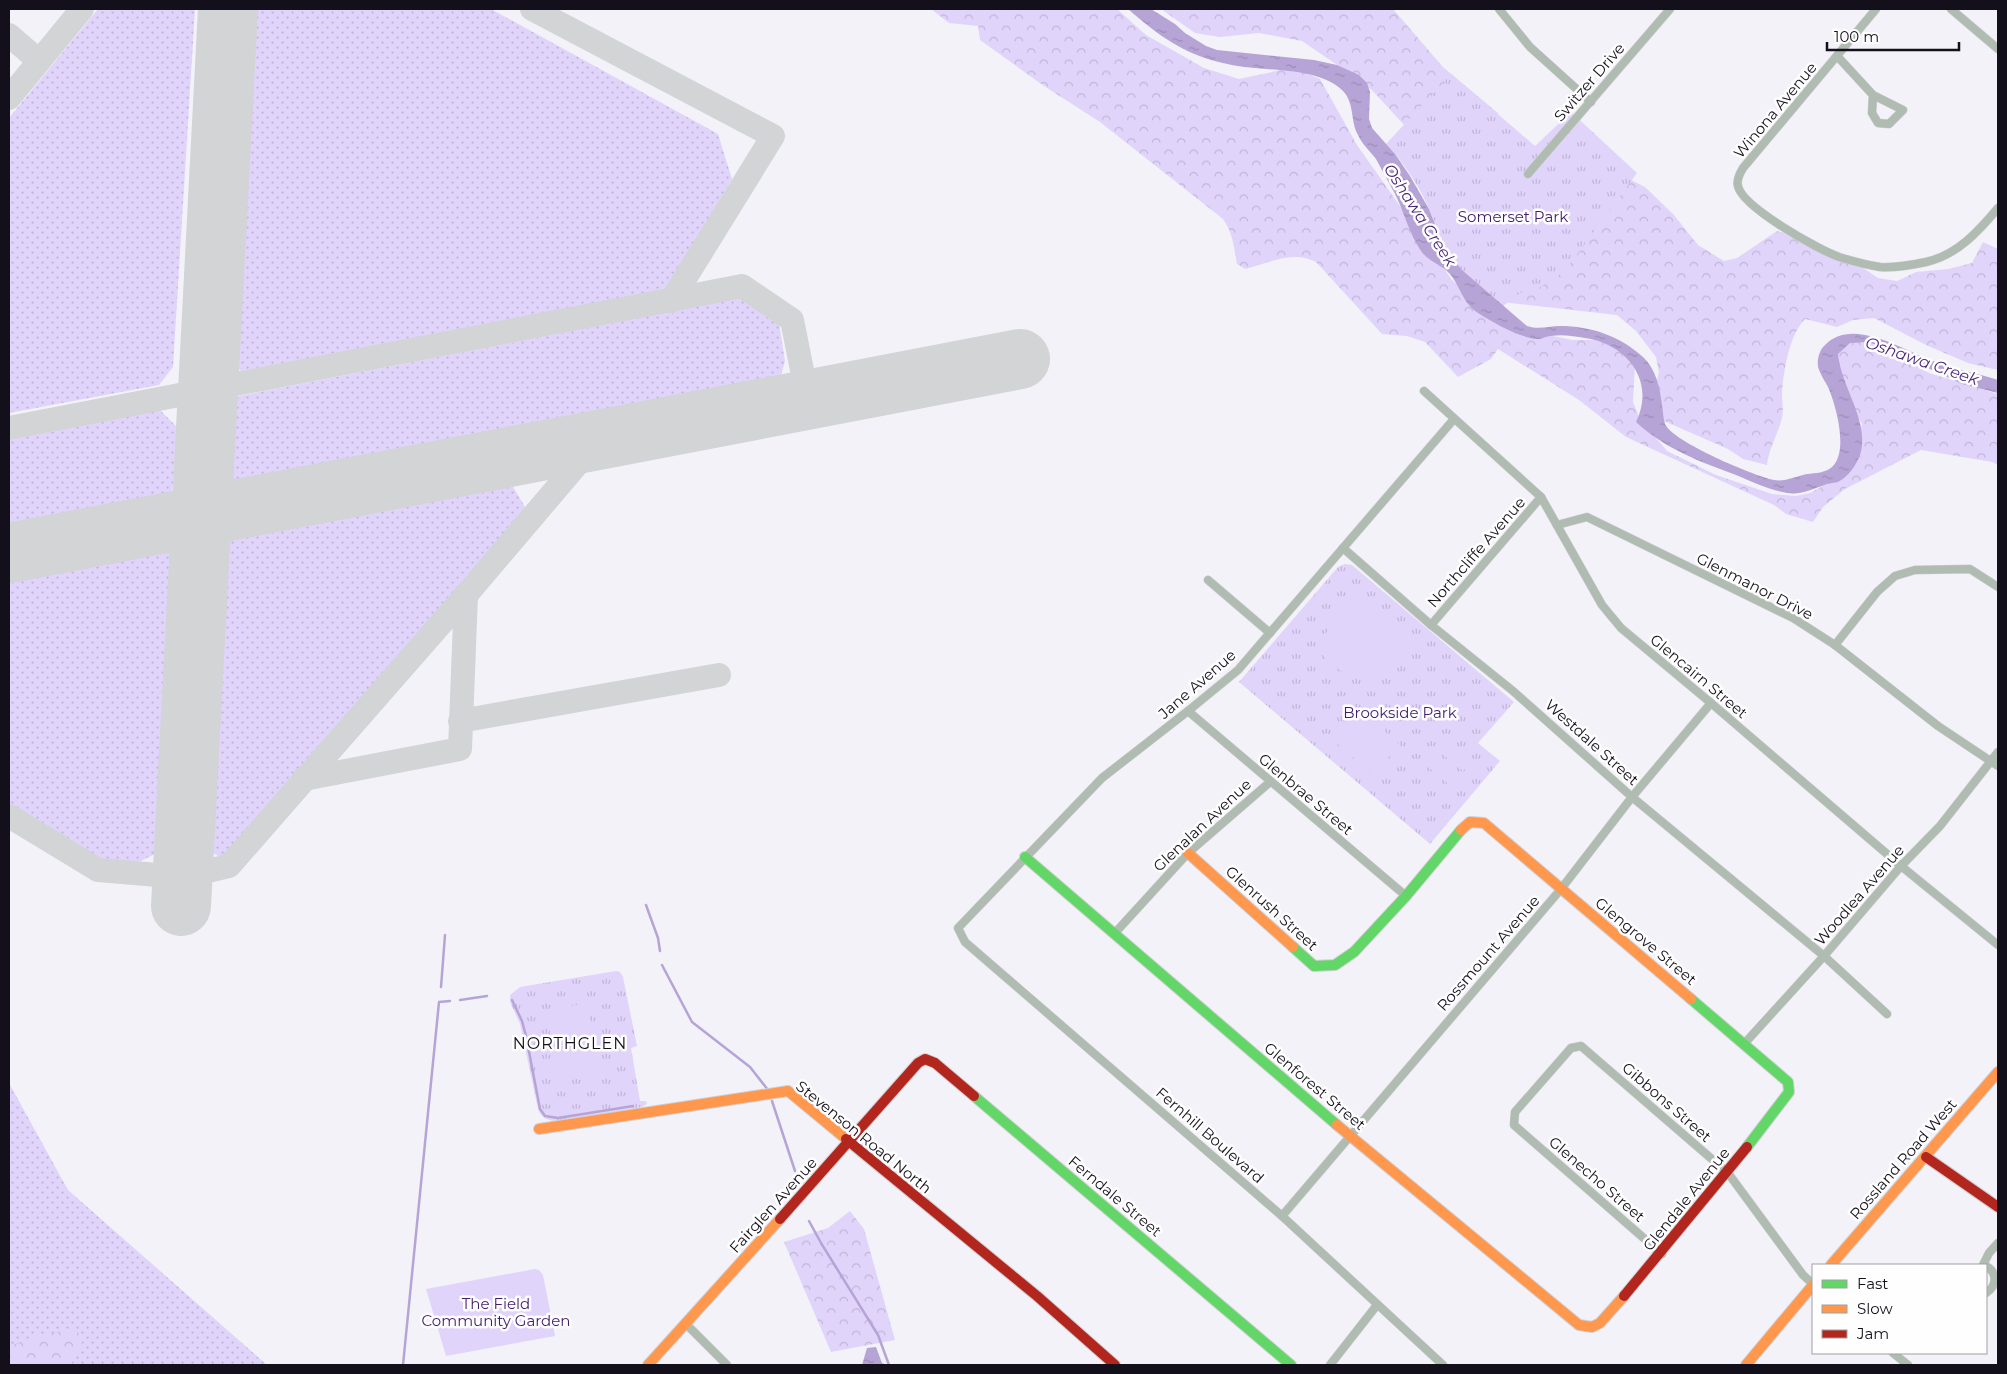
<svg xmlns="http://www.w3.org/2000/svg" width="2007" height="1374" viewBox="0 0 2007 1374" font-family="Montserrat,sans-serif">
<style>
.grass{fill:url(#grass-dots)}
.forest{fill:url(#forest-crowns)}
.park{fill:url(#park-tufts)}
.garden{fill:#e1d4fb}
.water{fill:url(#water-ripples)}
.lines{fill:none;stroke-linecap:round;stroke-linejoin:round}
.stream{stroke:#b6a4d6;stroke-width:2.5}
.taxiway{stroke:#d2d4d6;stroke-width:24}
.runway{stroke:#d2d4d6;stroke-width:60}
.street-casing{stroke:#d0cfd4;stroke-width:9}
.fast-casing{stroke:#d0cfd4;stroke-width:12}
.slow-casing{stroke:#d0cfd4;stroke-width:12}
.jam-casing{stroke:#d0cfd4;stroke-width:12}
.street{stroke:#b0bcb1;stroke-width:8}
.fast{stroke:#63d668;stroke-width:10}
.slow{stroke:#ff974d;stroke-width:10}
.jam{stroke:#b3261e;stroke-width:10}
.labels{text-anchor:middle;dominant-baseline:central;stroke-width:5;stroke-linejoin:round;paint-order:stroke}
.street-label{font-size:15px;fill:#14101b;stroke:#fefefe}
.park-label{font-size:15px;fill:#421c6d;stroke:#fefefe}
.water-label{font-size:16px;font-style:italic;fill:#4c2779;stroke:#fefefe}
.neighbourhood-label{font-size:16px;letter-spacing:1px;fill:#14101b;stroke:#fefefe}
</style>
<defs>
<pattern id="grass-dots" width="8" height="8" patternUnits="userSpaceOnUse" patternTransform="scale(1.25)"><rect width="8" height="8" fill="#e1d4fb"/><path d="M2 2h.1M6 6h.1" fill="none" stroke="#c0b5d7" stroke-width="1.8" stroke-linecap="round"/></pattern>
<pattern id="forest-crowns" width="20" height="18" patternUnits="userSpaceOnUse" patternTransform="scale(1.25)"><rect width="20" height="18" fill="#e1d4fb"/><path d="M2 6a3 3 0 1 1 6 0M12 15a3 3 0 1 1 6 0" fill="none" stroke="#c0b5d7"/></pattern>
<pattern id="park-tufts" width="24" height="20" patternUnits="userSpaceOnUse" patternTransform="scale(1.25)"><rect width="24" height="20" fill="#e1d4fb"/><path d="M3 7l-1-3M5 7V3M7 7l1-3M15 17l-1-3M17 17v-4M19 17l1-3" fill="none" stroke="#c0b5d7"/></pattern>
<pattern id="water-ripples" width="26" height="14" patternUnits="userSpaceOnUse" patternTransform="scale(1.25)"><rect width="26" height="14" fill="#b6a4d6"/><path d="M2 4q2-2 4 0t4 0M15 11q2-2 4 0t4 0" fill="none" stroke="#9c8cb7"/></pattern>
</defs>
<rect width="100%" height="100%" fill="#f3f2f8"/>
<g class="grass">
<path d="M98 9H195L173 367 159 385 9 413V118Z"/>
<path d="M242 9H491L718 134 732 179 667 289 241 371 224 355Z"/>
<path d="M739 298 779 323 785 361 779 382 230 488 218 477 219 418 239 396Z"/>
<path d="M160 410 176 426 178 440 172 493 126 506 9 529V440Z"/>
<path d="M509 480 525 507 464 598 222 858 199 846 210 584 223 537 261 525Z"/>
<path d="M172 550 174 593 163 850 119 872 9 805V574L118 553Z"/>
<path d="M9 1083 68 1190 267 1365H9Z"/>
</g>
<g class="forest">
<path d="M931 9H1117L1146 35 1204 68 1239 79 1290 68 1300 70 1320 79 1357 145 1452 280 1499 323 1513 328 1573 340H1604L1626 346 1635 364 1633 402 1640 419 1667 451 1716 475 1772 494 1796 496 1810 493 1843 475 1854 461 1862 424 1832 370 1840 345 1862 340 1899 355 1929 373 1998 394V465L1992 462 1921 450 1845 489 1823 507 1813 522 1786 514 1774 505 1626 437 1579 400 1498 349 1491 359 1458 377 1425 342 1407 336 1382 334 1316 262C1294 250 1268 263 1245 269L1237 264C1234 248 1233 233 1223 219L1100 122 1044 86 980 40 978 26 949 23Z"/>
<path d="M1161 9H1393L1443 67 1499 114 1405 126 1371 89 1358 85 1346 71 1302 41 1259 33 1220 37 1195 33Z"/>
<path d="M1629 179 1645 187 1673 214 1698 245 1724 261 1737 258 1777 231 1799 236 1841 253 1878 278 1897 281 1916 272 1948 269 1972 263 1983 242 1998 249V370L1968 363 1926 345 1874 318 1853 320 1837 327 1805 319C1789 335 1783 373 1782 395 1782 402 1784 411 1782 418 1778 434 1769 448 1767 465L1743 459 1728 449 1657 418 1649 403 1659 373 1656 357 1636 331 1617 315 1501 302 1491 297 1472 278Z"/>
<path d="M850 1211 864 1229 895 1340 831 1352 784 1242 828 1228Z"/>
<path d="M74 1329 84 1338 71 1365H9V1340L11 1346 34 1336Z"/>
</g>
<g class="park">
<path d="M1451 74 1535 146 1571 112 1637 173 1564 272 1539 288 1520 293 1503 306C1483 288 1458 271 1444 247 1438 236 1435 223 1430 211 1420 187 1404 163 1386 144Z"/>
<path d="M1345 564 1352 565 1514 702 1478 743 1500 761 1430 844 1239 682 1338 567Z"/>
<path d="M616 971 620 972 623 977 637 1046 631 1048 640 1101H646L647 1104 642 1107 558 1121C548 1121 541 1118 538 1109L520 1024 510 1002V995L520 987Z"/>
</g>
<g class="garden">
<path d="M1359 598 1369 606 1371 603 1421 644C1401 669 1375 691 1342 671 1332 666 1324 656 1315 648L1346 606 1348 607 1354 599Z"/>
<path d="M1361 711 1400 745 1373 775 1335 742Z"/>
<path d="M1442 739 1446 742 1448 740 1473 760 1471 763 1474 766 1469 772 1465 769 1463 771 1439 751 1441 748 1437 745Z"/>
<path d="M1430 754 1434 757 1436 755 1460 775 1458 777 1462 780 1457 787 1453 784 1451 786 1427 766 1429 763 1424 760Z"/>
<path d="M587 1003 601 1074 559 1082 546 1011Z"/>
<path d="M535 1269 539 1270 543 1275 555 1336 446 1356 426 1289Z"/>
</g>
<g class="water">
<path d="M1128 9H1151L1175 24 1185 33 1206 46 1217 50 1314 60 1337 65 1359 75 1367 83 1370 92 1369 119 1372 128 1395 154 1410 176 1429 209 1444 247 1462 270 1527 326C1539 330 1548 326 1560 326 1591 326 1620 336 1643 357 1656 369 1660 388 1662 405 1663 411 1663 418 1665 424 1673 442 1754 476 1774 480 1785 482 1797 476 1807 474 1816 473 1825 473 1832 467 1849 452 1836 405 1828 387 1825 381 1820 374 1818 367 1817 360 1819 351 1824 346 1852 315 1904 351 1933 361 1954 369 1977 373 1998 380V393L1962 384 1883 347 1867 342 1850 343 1838 354C1841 385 1865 415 1862 445 1861 459 1851 475 1838 482 1835 483 1830 483 1827 484 1813 489 1802 495 1787 493 1769 490 1753 482 1736 475 1701 462 1665 449 1636 422 1656 381 1627 344 1585 338 1574 336 1562 334 1551 336 1546 336 1541 340 1537 339 1518 337 1494 323 1478 313 1462 302 1461 288 1450 274 1441 264 1429 262 1421 251 1409 234 1404 211 1394 192 1388 181 1382 170 1376 159 1370 151 1362 144 1358 135 1350 121 1355 102 1342 90 1320 70 1282 71 1255 68 1241 67 1225 64 1211 60 1178 50 1153 31 1128 9Z"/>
<path d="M876 1347 882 1363 887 1365H862L867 1348Z"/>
</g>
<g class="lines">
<g class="stream">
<path d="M646 905 658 938 660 951"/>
<path d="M662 965 692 1022 750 1067 768 1090"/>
<path d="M441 987 445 935"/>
<path d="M460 1000 487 996"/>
<path d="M512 1000 522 1021 526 1036 540 1109 545 1116 558 1118 633 1106"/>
<path d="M772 1101 795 1171"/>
<path d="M809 1221 821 1243 878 1335 889 1365"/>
<path d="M403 1365 439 1002 450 1001"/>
</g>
<g class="taxiway">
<path d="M532 9 773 136 671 301"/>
<path d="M9 35 39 61"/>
<path d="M9 98 82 9"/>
<path d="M9 428 742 286 792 320 803 375 798 403"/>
<path d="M460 721 719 675"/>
<path d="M304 779 460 749 466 595"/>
<path d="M9 816 98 870 182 877 229 866 466 595 597 441"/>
</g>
<g class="runway">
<path d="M9 553 1020 359"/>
<path d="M181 906 228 9"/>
</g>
<defs>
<g id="street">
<path d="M1499 9 1530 47 1591 102"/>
<path d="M1876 9 1743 168C1740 173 1736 180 1738 186 1742 207 1819 250 1839 257 1852 261 1867 265 1880 267 1895 268 1912 265 1926 262 1957 255 1978 232 1998 208"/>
<path d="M1951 9 1998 49"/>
<path d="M1838 57 1873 95 1903 110 1889 124 1878 123 1872 113 1873 95"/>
<path d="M1528 174 1670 9"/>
<path d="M1424 391 1541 497 1602 605 1621 628 1711 703 1901 866 1998 945"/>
<path d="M1557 525 1587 517 1793 618 1835 645 1938 726 1998 766"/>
<path d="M1343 548 1431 625 1513 691 1632 797 1824 956 1887 1014"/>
<path d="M1208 580 1270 633"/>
<path d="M1431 625 1541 497"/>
<path d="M1835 645 1877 592 1895 576 1915 570 1970 569 1998 587"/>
<path d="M1188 711 1406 896"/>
<path d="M1114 934 1188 853 1270 782"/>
<path d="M1744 1044 1824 956 1901 866 1940 826 1998 752"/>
<path d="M1282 1216 1561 889 1632 797 1711 703"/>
<path d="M1662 1254 1514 1125 1515 1112 1571 1048 1581 1046 1728 1173 1803 1275 1813 1284"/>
<path d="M1983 1265 1989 1253 1998 1243"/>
<path d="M1986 1266C1998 1273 1997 1286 1986 1293"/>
<path d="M686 1324 727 1365"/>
<path d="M1893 1353 1908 1365"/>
<path d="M1330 1365 1377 1305"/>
<path d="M1443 1365 1282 1216 965 942 958 928 1102 778 1188 711 1238 670 1454 419"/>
</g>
<g id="fast">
<path d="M1025 857 1337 1125"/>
<path d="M1293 947 1314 966 1335 965 1354 952 1406 896 1461 830"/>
<path d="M1691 999 1788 1082 1789 1092 1747 1147"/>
<path d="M974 1096 1291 1365"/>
</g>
<g id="slow">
<path d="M1461 830 1470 822 1484 823 1691 999"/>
<path d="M1188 853 1293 947"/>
<path d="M1337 1125 1579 1325 1592 1327 1600 1323 1624 1296"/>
<path d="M539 1129 788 1091 846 1139"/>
<path d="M1831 1265 1998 1072"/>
<path d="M648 1365 780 1219"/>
<path d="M1746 1365 1813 1285"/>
</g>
<g id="jam">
<path d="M846 1139 1037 1296 1115 1365"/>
<path d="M1926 1157 1998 1207"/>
<path d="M780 1219 918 1063 925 1059 935 1063 974 1096"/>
<path d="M1624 1296 1747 1147"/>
</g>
</defs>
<use href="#street" class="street-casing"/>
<use href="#fast" class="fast-casing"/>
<use href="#slow" class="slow-casing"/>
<use href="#jam" class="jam-casing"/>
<use href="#street" class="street"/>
<use href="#fast" class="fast"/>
<use href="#slow" class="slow"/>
<use href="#jam" class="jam"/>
</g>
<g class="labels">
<g class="street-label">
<text transform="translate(1589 82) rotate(-49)">Switzer Drive</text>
<text transform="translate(1775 110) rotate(-50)">Winona Avenue</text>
<text transform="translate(1476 552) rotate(-49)">Northcliffe Avenue</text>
<text transform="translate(1755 586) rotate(27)">Glenmanor Drive</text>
<text transform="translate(1699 676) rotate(40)">Glencairn Street</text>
<text transform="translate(1197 684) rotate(-41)">Jane Avenue</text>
<text transform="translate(1592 742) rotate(42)">Westdale Street</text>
<text transform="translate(1306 794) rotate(40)">Glenbrae Street</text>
<text transform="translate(1202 825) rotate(-43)">Glenalan Avenue</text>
<text transform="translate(1859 895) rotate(-49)">Woodlea Avenue</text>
<text transform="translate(1272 908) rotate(42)">Glenrush Street</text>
<text transform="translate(1646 941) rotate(40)">Glengrove Street</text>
<text transform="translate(1488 953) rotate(-49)">Rossmount Avenue</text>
<text transform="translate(1315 1086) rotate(40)">Glenforest Street</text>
<text transform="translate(1667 1102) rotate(41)">Gibbons Street</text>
<text transform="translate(1210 1135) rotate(41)">Fernhill Boulevard</text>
<text transform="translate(864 1137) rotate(39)">Stevenson Road North</text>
<text transform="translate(1903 1159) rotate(-49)">Rossland Road West</text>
<text transform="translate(1597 1179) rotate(41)">Glenecho Street</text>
<text transform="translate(1115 1196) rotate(40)">Ferndale Street</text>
<text transform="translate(1686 1199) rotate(-51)">Glendale Avenue</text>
<text transform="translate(773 1205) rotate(-48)">Fairglen Avenue</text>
</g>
<g class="park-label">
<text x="1513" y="216">Somerset Park</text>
<text x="1400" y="712">Brookside Park</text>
<text x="496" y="1303">The Field<tspan x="496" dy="17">Community Garden</tspan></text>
</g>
<g class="water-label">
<text transform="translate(1420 215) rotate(57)">Oshawa Creek</text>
<text transform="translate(1922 361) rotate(19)">Oshawa Creek</text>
</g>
<g class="neighbourhood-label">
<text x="570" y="1043">NORTHGLEN</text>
</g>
</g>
<rect width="2007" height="1374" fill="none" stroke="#14101b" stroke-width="20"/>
<rect x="1812" y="1264" width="175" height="90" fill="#fefefe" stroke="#a09fa3"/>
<rect x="1822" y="1280" width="25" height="8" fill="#63d668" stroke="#a09fa3"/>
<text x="1857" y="1289" font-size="15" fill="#14101b">Fast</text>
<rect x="1822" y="1305" width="25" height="8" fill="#ff974d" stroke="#a09fa3"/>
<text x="1857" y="1314" font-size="15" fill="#14101b">Slow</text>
<rect x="1822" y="1330" width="25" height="8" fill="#b3261e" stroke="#a09fa3"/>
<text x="1857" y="1339" font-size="15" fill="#14101b">Jam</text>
<path d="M1827 42v8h132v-8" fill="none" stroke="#14101b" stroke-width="2.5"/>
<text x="1834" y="42" font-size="15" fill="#14101b" stroke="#fefefe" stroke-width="4" paint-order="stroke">100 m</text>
</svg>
